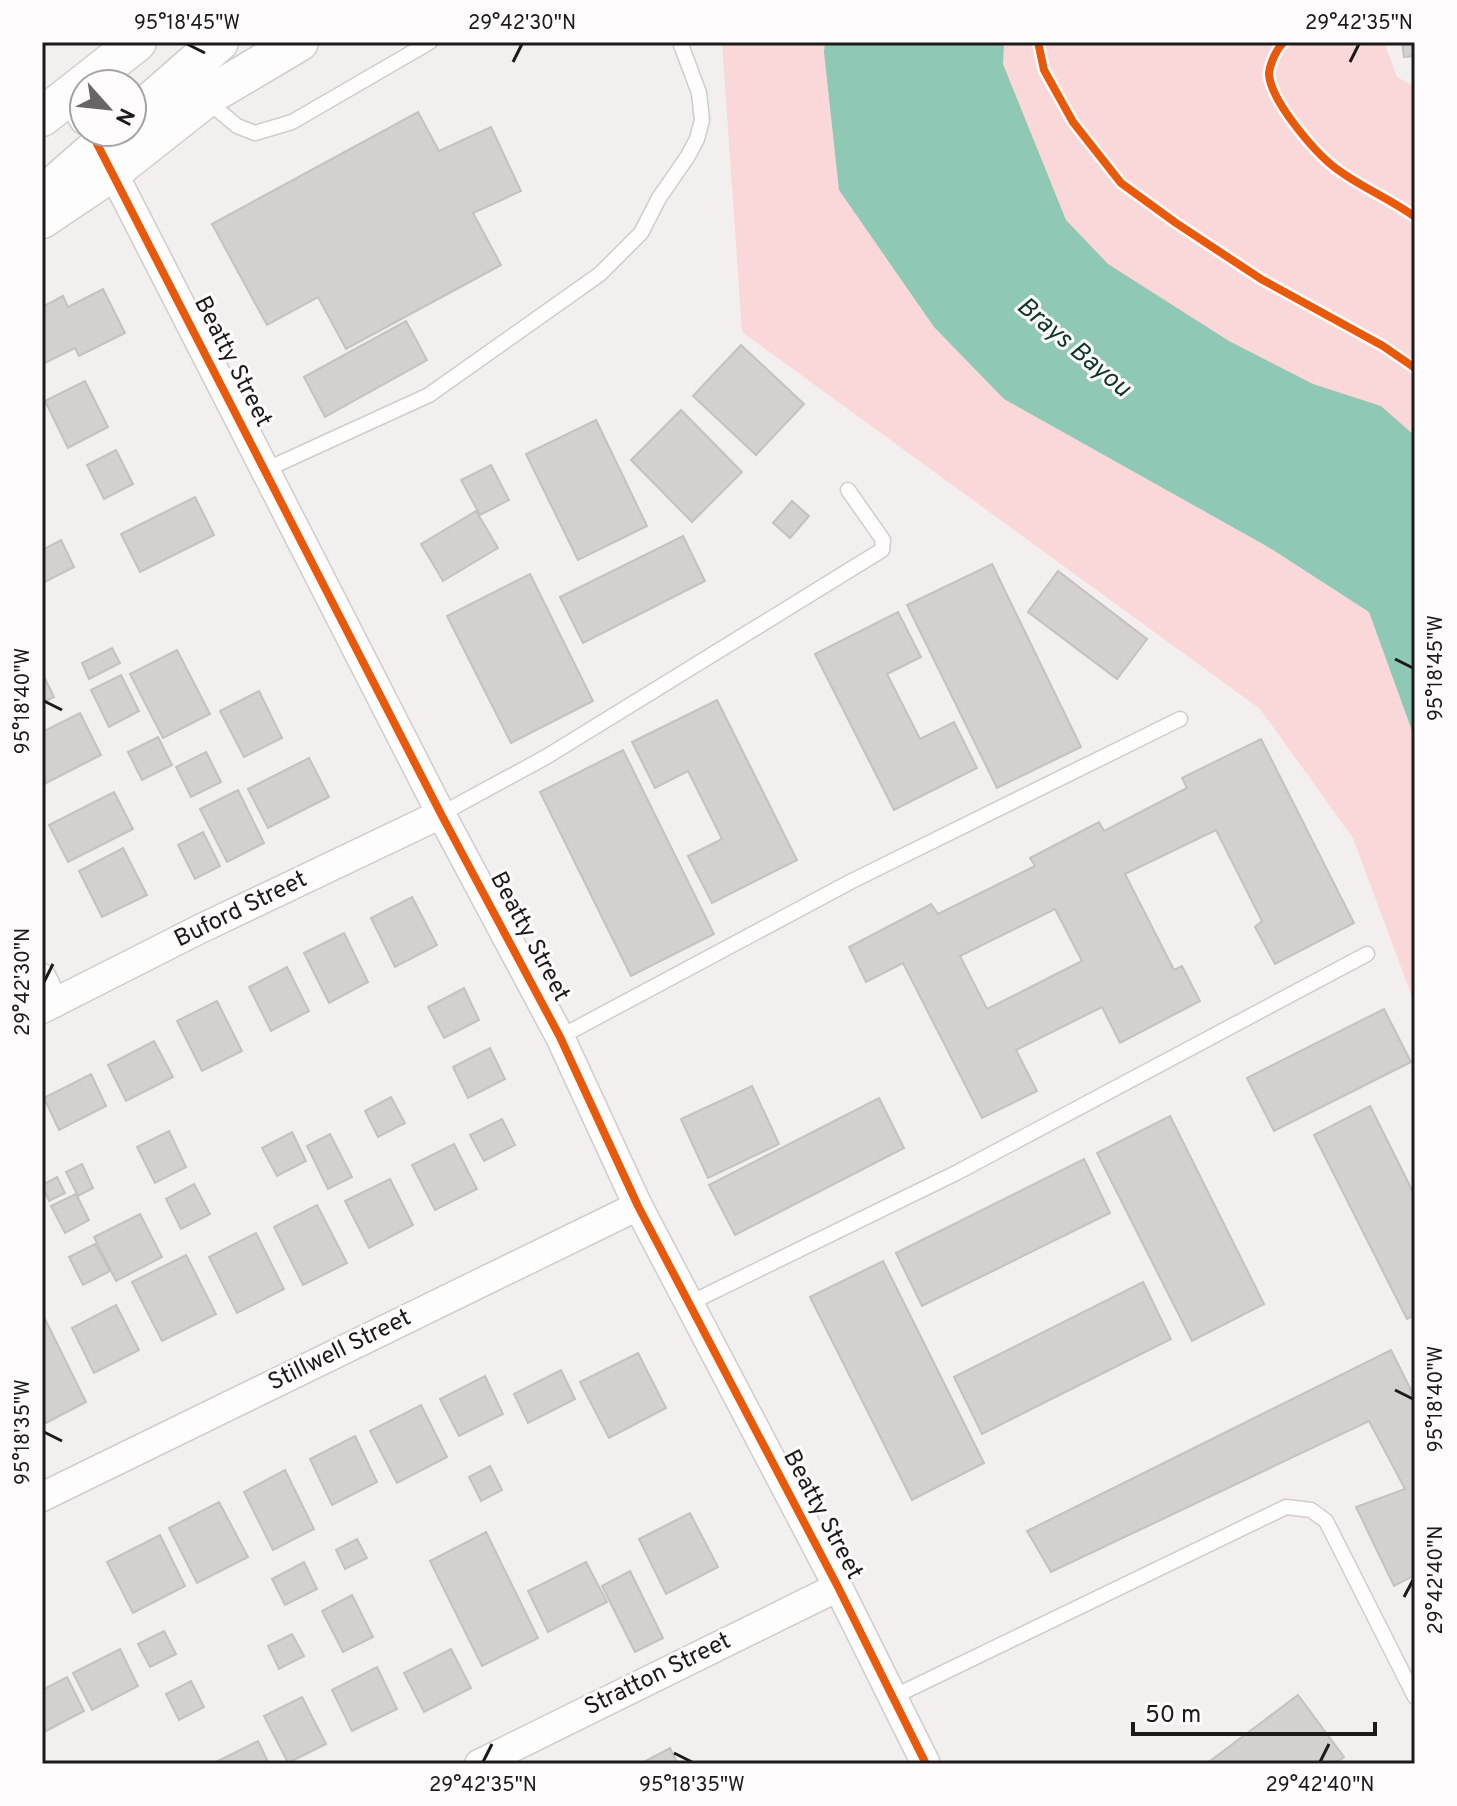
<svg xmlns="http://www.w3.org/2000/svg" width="1457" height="1806" viewBox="0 0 1457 1806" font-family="Overpass,sans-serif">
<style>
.green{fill:#fad8da}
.water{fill:#8fc8b4}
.building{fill:#d4d0d0;stroke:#c6c1c1;stroke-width:2;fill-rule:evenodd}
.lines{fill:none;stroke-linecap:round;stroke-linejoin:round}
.service-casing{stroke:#d1cccc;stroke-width:17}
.minor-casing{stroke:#d1cccc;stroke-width:31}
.secondary-casing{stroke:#d1cccc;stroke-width:41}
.service{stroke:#fdfdfd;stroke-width:14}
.minor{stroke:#fdfdfd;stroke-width:28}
.secondary{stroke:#fdfdfd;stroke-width:38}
.cycleway-casing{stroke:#fefcfc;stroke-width:13}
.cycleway{stroke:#e8590c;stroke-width:8}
.ticks{fill:none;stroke:#1d1a1a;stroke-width:3}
.labels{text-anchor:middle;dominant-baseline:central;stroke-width:6;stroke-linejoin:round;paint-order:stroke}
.street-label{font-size:24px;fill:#1d1a1a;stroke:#fefcfc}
.water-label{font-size:26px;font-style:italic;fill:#10372b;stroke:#fefcfc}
.neatline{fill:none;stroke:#1d1a1a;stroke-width:3}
.ticks-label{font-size:20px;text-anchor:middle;fill:#1d1a1a}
</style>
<rect width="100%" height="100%" fill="#f4efef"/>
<path class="green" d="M722 42H1384L1397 77 1415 87V1005L1353 838 1260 709 742 332Z"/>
<path class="water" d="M825 42H1004L1003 64 1066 220 1108 264 1229 341 1313 384 1381 406 1415 436V739L1369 612 1270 548 1004 399 934 327 839 190 824 52Z"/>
<g class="building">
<path d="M1402 42H1415V56L1404 57Z"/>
<path d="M418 112 439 151 491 127 521 191 473 213 501 265 346 349 318 297 267 325 212 224Z"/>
<path d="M103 289 125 333 79 356 75 348 45 363 44 361 42 362V307L63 296 68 307Z"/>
<path d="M406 321 427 360 325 417 304 377Z"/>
<path d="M741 345 804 404 756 455 693 396Z"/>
<path d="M85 381 108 427 68 448 45 401Z"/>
<path d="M681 410 742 472 692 522 631 460Z"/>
<path d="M596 420 647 526 578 560 526 454Z"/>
<path d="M116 450 133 484 104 499 87 465Z"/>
<path d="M491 465 509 500 480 515 461 480Z"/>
<path d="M195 497 214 535 140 572 121 534Z"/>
<path d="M792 501 809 516 790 538 773 523Z"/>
<path d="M476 511 498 548 443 581 421 544Z"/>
<path d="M683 536 705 581 583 643 560 597Z"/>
<path d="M61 540 74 567 45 582 42 576V550Z"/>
<path d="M992 564 1081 747 997 788 907 605Z"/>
<path d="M1058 571 1147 639 1117 679 1028 612Z"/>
<path d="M530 574 593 701 511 743 447 616Z"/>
<path d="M898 612 921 657 887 674 920 739 954 722 977 768 894 810 815 654Z"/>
<path d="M112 648 120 663 89 679 82 663Z"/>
<path d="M177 650 210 714 163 738 130 674Z"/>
<path d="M42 672 54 697 42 703Z"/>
<path d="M121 675 139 711 109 727 91 690Z"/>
<path d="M259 691 282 738 244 757 220 711Z"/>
<path d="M717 700 797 860 712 903 688 856 722 839 688 771 655 788 632 742Z"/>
<path d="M80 713 101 755 42 785V732Z"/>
<path d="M158 737 172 765 142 780 128 752Z"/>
<path d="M1261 739 1354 923 1275 964 1255 927 1262 921 1216 830 1125 874 1174 970 1182 966 1200 1001 1120 1043 1102 1007 1016 1050 1037 1091 982 1118 903 963 866 982 849 947 931 904 938 914 1035 866 1030 858 1099 822 1104 831 1187 788 1182 778ZM1055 909 1082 961 987 1009 960 956Z"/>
<path d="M623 750 714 934 631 976 540 792Z"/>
<path d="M206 752 221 782 191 797 176 767Z"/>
<path d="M309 758 329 797 268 828 248 789Z"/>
<path d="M238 790 264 843 227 862 200 809Z"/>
<path d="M114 792 133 829 68 862 49 825Z"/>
<path d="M203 832 220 866 195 879 178 845Z"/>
<path d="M123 848 147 895 102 917 79 871Z"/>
<path d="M412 897 437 945 395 967 371 918Z"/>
<path d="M344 933 368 982 329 1003 304 953Z"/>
<path d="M287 967 309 1011 271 1031 249 987Z"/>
<path d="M464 988 479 1020 444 1038 428 1007Z"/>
<path d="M217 1001 242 1051 202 1071 177 1021Z"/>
<path d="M1384 1009 1411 1062 1274 1131 1247 1078Z"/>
<path d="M154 1041 173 1077 126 1101 108 1065Z"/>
<path d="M490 1048 505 1079 468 1098 453 1067Z"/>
<path d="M91 1074 106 1106 59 1130 44 1098Z"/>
<path d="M752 1086 779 1144 708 1178 681 1119Z"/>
<path d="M391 1097 405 1123 378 1137 365 1111Z"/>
<path d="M879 1098 904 1148 735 1235 709 1185Z"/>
<path d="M1370 1106 1415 1196V1315L1407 1319 1314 1135Z"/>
<path d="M1170 1116 1264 1304 1192 1341 1097 1153Z"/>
<path d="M502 1119 515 1145 484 1161 470 1135Z"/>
<path d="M169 1131 186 1167 155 1183 137 1147Z"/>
<path d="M292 1132 306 1161 277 1176 262 1148Z"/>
<path d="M330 1134 352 1177 328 1189 307 1146Z"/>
<path d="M454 1144 477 1189 435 1210 412 1165Z"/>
<path d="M1084 1159 1110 1213 922 1306 896 1253Z"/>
<path d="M82 1164 93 1188 78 1196 66 1172Z"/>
<path d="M57 1177 65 1193 49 1201 42 1185Z"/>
<path d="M390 1179 413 1225 369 1248 345 1201Z"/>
<path d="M194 1184 210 1214 181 1229 166 1199Z"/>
<path d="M76 1194 89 1220 65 1233 51 1206Z"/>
<path d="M317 1205 347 1263 303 1285 274 1227Z"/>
<path d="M140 1214 162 1257 116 1281 94 1237Z"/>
<path d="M256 1233 284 1289 237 1313 209 1257Z"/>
<path d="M95 1244 110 1271 83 1285 69 1257Z"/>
<path d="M186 1255 216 1314 162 1341 132 1282Z"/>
<path d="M883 1261 984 1463 912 1500 810 1297Z"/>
<path d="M1143 1282 1171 1339 982 1434 954 1377Z"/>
<path d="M116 1305 139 1350 94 1373 72 1328Z"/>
<path d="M45 1319 86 1402 42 1425V1320Z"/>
<path d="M1391 1350 1415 1398V1575L1394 1586 1356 1507 1405 1489 1369 1421 1051 1572 1027 1531Z"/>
<path d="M638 1353 666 1408 609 1438 580 1382Z"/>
<path d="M561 1370 575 1399 528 1423 514 1394Z"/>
<path d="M485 1376 503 1414 459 1436 440 1399Z"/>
<path d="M421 1405 447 1457 397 1483 370 1431Z"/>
<path d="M355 1436 377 1482 332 1505 310 1459Z"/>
<path d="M490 1466 502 1490 481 1501 469 1477Z"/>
<path d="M285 1470 314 1529 273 1550 244 1492Z"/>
<path d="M219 1502 248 1557 197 1583 169 1528Z"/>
<path d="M690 1513 718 1567 666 1594 639 1539Z"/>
<path d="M486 1532 538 1638 482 1666 430 1561Z"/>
<path d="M160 1535 185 1586 133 1613 107 1562Z"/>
<path d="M357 1539 367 1558 345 1569 336 1550Z"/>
<path d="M304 1562 317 1589 285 1605 272 1579Z"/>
<path d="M586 1562 607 1602 548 1632 528 1591Z"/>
<path d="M630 1571 663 1638 635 1652 602 1586Z"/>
<path d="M352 1595 373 1637 343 1652 322 1611Z"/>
<path d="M164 1631 176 1654 150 1667 138 1644Z"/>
<path d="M292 1634 304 1656 279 1669 268 1646Z"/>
<path d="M120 1649 138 1686 92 1710 73 1673Z"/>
<path d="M451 1649 471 1688 424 1712 404 1673Z"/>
<path d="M377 1667 397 1709 352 1731 332 1690Z"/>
<path d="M67 1677 84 1711 44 1732 42 1727V1690Z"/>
<path d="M191 1681 204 1707 179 1720 166 1694Z"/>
<path d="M1298 1695 1344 1757 1334 1764H1206Z"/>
<path d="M302 1697 326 1744 288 1763 264 1716Z"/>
<path d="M258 1741 269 1764H212Z"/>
<path d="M670 1748 678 1764H640Z"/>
</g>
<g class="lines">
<defs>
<g id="service">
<path d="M205 99 237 126 255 133 292 122 430 42"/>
<path d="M265 470 429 395 600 274 641 233 659 198 688 156 697 139 702 120 699 93 680 42"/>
<path d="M441 814 546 757 882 550 883 540 848 490"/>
<path d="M560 1037 850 882 1180 719"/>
<path d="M688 1304 956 1173 1367 954"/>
<path d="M893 1697 1286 1507 1311 1510 1326 1521 1415 1697"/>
</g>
<g id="minor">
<path d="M70 95 84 120"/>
<path d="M104 155 441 814 560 1037 638 1206 838 1587 926 1764"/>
<path d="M42 978 54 1003"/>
<path d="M42 1009 200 929 441 814"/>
<path d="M42 1497 638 1206"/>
<path d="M479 1764 838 1587"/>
</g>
<g id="secondary">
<path d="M42 117 137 42"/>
<path d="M132 118 219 42"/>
<path d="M50 189 115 132"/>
<path d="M42 219 112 172 211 94 299 42"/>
</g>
</defs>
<use href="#service" class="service-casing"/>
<use href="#minor" class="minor-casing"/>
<use href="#secondary" class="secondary-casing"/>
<use href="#service" class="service"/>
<use href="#minor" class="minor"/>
<use href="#secondary" class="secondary"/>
<defs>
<g id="cycleway">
<path d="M1038 42 1044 70 1073 122 1121 183 1176 223 1261 279 1383 346 1415 368"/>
<path d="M1284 42C1277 48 1269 65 1269 75 1272 103 1318 157 1341 172 1365 189 1392 200 1415 217"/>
<path d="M91 132 441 814 560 1037 638 1206 838 1587 926 1764"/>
</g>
</defs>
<use href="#cycleway" class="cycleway-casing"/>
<use href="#cycleway" class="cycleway"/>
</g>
<path class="ticks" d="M187 44 205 53M513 62 522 44M1350 62 1359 44M1395 659 1413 668M44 701 62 710M44 982 53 964M1395 1390 1413 1399M44 1432 62 1441M1404 1597 1413 1580M674 1753 692 1762M483 1762 492 1744M1320 1762 1329 1744"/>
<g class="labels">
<g class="street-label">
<text transform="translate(232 362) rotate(63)">Beatty Street</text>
<text transform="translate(241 910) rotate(-26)">Buford Street</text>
<text transform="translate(529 937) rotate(62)">Beatty Street</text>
<text transform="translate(340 1351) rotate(-26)">Stillwell Street</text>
<text transform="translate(822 1515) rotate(62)">Beatty Street</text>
<text transform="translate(658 1675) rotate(-26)">Stratton Street</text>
</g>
<g class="water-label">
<text transform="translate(1073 348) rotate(40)">Brays Bayou</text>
</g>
</g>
<rect width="1457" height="1806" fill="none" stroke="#fefcfc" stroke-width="88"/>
<g transform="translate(108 108) rotate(117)"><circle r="38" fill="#fefcfc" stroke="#a4a2a2" stroke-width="2"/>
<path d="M0-6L14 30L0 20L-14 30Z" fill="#686565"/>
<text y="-12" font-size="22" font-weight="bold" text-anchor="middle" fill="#1d1a1a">N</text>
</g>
<path d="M1133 1722v12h242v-12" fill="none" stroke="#1d1a1a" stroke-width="4"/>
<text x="1145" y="1722" font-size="24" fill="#1d1a1a" stroke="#fefcfc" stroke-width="6" paint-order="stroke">50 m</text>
<rect x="44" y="44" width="1369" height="1718" class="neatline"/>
<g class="ticks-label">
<text x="187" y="29">95°18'45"W</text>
<text x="522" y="29">29°42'30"N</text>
<text x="1359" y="29">29°42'35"N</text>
<text transform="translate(1435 668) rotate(-90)" y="7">95°18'45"W</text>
<text transform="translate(22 701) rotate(-90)" y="7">95°18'40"W</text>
<text transform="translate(22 982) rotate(-90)" y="7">29°42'30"N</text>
<text transform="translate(1435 1399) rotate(-90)" y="7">95°18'40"W</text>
<text transform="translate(22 1432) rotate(-90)" y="7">95°18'35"W</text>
<text transform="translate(1435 1580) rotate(-90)" y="7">29°42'40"N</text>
<text x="483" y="1791">29°42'35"N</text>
<text x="692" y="1791">95°18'35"W</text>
<text x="1320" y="1791">29°42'40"N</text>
</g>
</svg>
